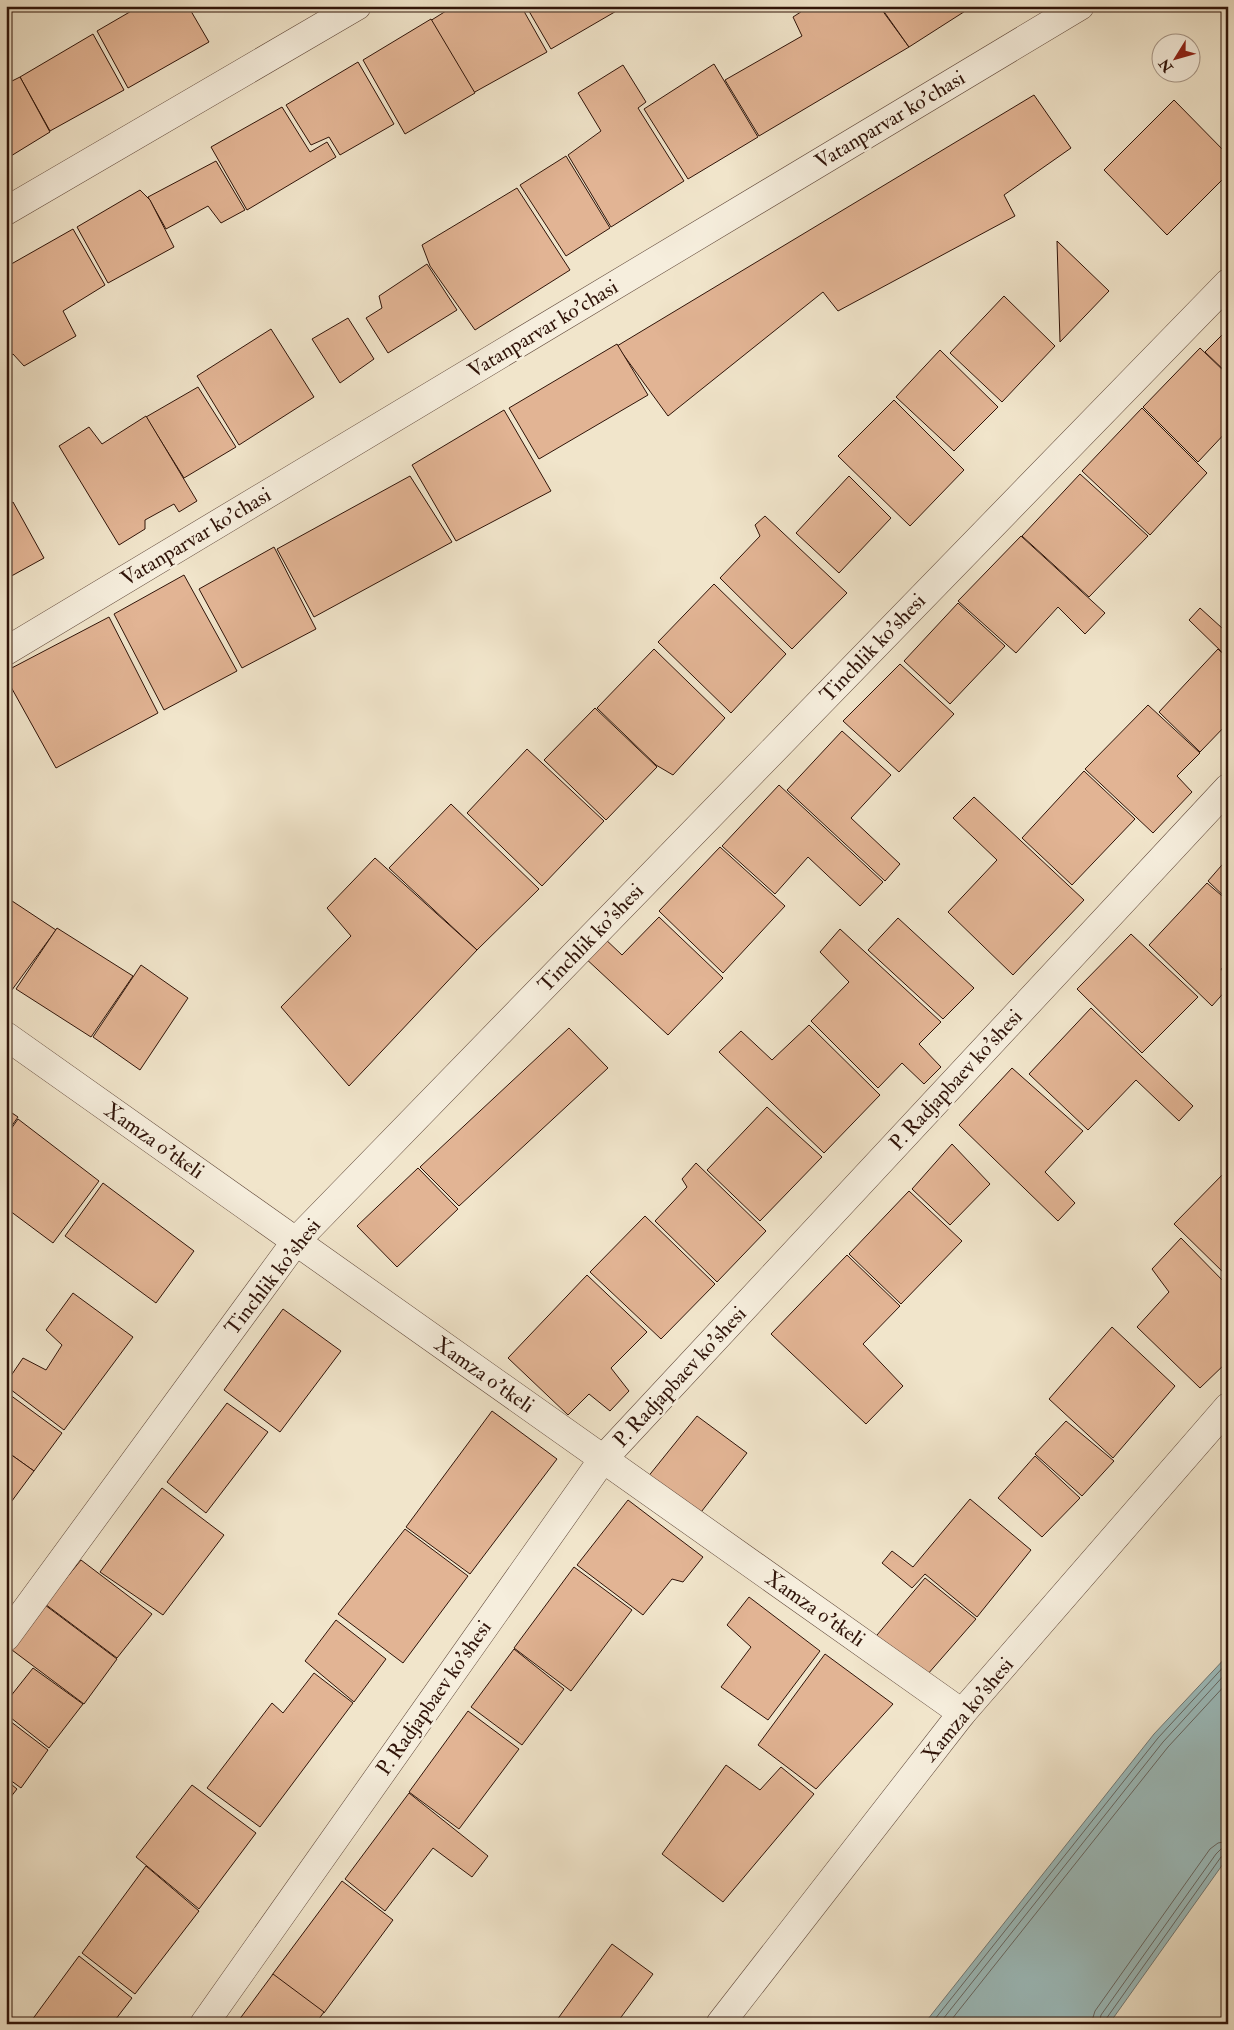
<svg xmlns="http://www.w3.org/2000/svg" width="1234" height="2030" viewBox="0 0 1234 2030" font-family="'IM FELL Double Pica',serif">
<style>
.water{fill:#9cbdbe;stroke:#717976}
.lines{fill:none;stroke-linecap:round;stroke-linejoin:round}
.shore{stroke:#666864;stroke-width:1}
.building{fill:#e2b494;stroke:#301409}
.minor-casing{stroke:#60483a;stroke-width:29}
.tertiary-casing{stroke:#60483a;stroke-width:29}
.minor{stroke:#f6eedd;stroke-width:28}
.tertiary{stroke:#f6eedd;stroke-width:28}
.labels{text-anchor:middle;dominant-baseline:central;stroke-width:5;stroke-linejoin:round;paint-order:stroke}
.street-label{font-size:21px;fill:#301409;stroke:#f6eedd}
</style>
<rect width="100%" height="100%" fill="#f1e5cb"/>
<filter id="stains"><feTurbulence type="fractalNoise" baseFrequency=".004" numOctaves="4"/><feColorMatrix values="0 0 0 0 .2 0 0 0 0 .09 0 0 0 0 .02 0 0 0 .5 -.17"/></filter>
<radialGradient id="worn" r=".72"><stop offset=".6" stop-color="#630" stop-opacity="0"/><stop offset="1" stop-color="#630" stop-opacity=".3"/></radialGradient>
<path class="water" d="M1228 1655V1857L1109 2024H924L1154 1734Z"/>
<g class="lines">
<g class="shore">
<path d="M931 2024 1158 1738 1228 1662"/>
<path d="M939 2024 1163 1742 1228 1671"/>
<path d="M948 2024 1168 1747 1228 1682"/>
<path d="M1091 2024 1095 2011 1210 1849 1218 1843 1228 1841"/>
<path d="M1099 2024 1101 2015 1216 1854 1221 1849 1228 1848"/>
<path d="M1105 2024 1106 2019 1221 1857 1228 1855"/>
</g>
</g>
<g class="building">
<path d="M140 6H188L209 42 128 88 97 31Z"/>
<path d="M454 6H521L547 52 473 93 430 21Z"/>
<path d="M526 6H625L551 49Z"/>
<path d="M810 6H879L909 47 759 136 725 80 802 36 793 17Z"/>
<path d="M880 6H969L970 8 909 47Z"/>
<path d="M431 19 475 93 405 134 363 60Z"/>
<path d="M93 34 124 90 50 131 20 77Z"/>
<path d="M358 62 394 124 340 155 329 137 311 145 286 105Z"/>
<path d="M714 64 758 137 688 179 644 109Z"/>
<path d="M623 65 646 102 638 108 684 181 611 227 568 155 601 131 578 93Z"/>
<path d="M20 77 50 132 6 159V84Z"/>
<path d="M1034 95 1071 148 1004 195 1015 216 838 311 823 292 668 416 617 346Z"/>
<path d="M1174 100 1228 155V174L1167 235 1104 170Z"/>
<path d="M282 107 310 152 327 142 336 157 247 210 211 147Z"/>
<path d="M566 156 610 228 566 256 520 185Z"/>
<path d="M216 161 245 210 221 223 208 206 166 229 148 197Z"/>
<path d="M517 188 570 270 475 330 430 266 422 245Z"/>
<path d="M140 190 150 200 174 247 108 283 77 227Z"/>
<path d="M73 229 105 285 63 311 76 336 24 366 13 354 6 358V267Z"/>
<path d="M1057 241 1109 291 1060 342Z"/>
<path d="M427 264 457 310 388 353 366 318 382 308 379 296Z"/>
<path d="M1004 296 1055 346 1002 402 950 353Z"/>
<path d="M348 318 374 359 340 383 312 339Z"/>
<path d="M271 329 314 397 239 445 197 376Z"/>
<path d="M1228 329V374L1205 352Z"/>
<path d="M617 344 648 395 539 459 509 408Z"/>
<path d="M1200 348 1228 375V430L1198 462 1143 407Z"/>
<path d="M940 350 998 407 954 451 896 397Z"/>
<path d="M198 387 236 447 184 478 146 417Z"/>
<path d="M894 400 964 470 910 526 838 456Z"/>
<path d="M1142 408 1207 473 1150 535 1082 471Z"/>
<path d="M504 410 551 491 456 541 412 465Z"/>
<path d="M146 416 197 501 179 512 174 504 145 520V529L119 545 59 446 89 427 102 444Z"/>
<path d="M1080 474 1148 536 1089 597 1022 536Z"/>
<path d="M410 476 452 542 314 617 277 549Z"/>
<path d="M849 476 891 518 839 573 796 533Z"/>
<path d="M13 502 44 558 6 579V506Z"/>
<path d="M765 516 847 593 792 649 720 578 760 536 755 525Z"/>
<path d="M1021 536 1105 613 1085 634 1058 607 1016 653 958 601Z"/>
<path d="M274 547 316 629 242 668 199 589Z"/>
<path d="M184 575 237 671 164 710 114 614Z"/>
<path d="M714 584 786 654 731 713 658 642Z"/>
<path d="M958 603 1005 646 950 704 904 661Z"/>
<path d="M1200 608 1222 628 1228 622V658L1189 620Z"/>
<path d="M109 617 158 713 56 768 6 678V671Z"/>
<path d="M654 649 725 718 673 775 656 765 597 708Z"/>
<path d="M1218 649 1228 659V723L1200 752 1159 712Z"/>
<path d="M900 664 954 714 899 772 843 721Z"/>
<path d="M1148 705 1200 753 1177 776 1192 792 1153 833 1085 769Z"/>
<path d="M595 708 657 767 606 820 544 760Z"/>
<path d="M842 731 891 775 851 818 900 864 885 881 787 790Z"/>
<path d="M527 749 604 821 542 886 467 813Z"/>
<path d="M1084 771 1135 819 1072 885 1022 838Z"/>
<path d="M779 785 883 882 860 906 808 857 775 894 722 846Z"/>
<path d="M974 797 1084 900 1013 975 948 912 997 860 953 818Z"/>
<path d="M451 804 539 889 477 950 389 868Z"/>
<path d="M720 847 785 906 723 973 659 911Z"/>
<path d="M375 858 477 950 349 1086 281 1007 351 936 327 908Z"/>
<path d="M1228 858V900L1208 881Z"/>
<path d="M1207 883 1228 901V962L1221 969 1228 978V988L1212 1006 1149 945Z"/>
<path d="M6 897 56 930 6 998Z"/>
<path d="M659 917 723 978 668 1035 583 956 602 936 622 955Z"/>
<path d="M898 918 974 988 943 1019 868 950Z"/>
<path d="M57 928 133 976 91 1037 16 989Z"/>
<path d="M840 929 941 1022 919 1044 941 1067 924 1084 902 1063 878 1088 811 1021 849 982 820 952Z"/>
<path d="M1131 934 1198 997 1142 1053 1077 989Z"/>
<path d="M141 965 188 998 140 1070 93 1037Z"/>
<path d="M1091 1008 1193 1106 1179 1121 1136 1080 1088 1130 1029 1074Z"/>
<path d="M809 1025 880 1095 824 1153 719 1052 741 1031 772 1060Z"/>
<path d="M569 1028 608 1068 459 1206 420 1167Z"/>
<path d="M1012 1068 1083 1131 1045 1172 1075 1203 1058 1221 959 1125Z"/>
<path d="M767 1107 822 1157 760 1221 707 1170Z"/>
<path d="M6 1109 18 1117 6 1134Z"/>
<path d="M18 1119 99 1181 53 1243 6 1208V1136Z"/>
<path d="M952 1144 990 1184 950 1225 912 1189Z"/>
<path d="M696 1163 766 1231 717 1282 655 1221 687 1187 682 1179Z"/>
<path d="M418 1168 458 1209 397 1267 357 1226Z"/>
<path d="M1228 1169V1277L1174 1224Z"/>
<path d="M103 1183 194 1251 156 1303 65 1236Z"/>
<path d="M909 1191 962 1241 901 1304 849 1254Z"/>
<path d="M645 1216 715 1284 661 1339 590 1272Z"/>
<path d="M1181 1238 1228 1286V1361L1200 1388 1137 1327 1169 1292 1152 1269Z"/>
<path d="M847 1255 900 1306 863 1344 903 1386 866 1424 771 1334Z"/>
<path d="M587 1275 647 1332 611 1368 629 1391 610 1411 589 1394 568 1415 508 1358Z"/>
<path d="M73 1293 133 1337 64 1430 6 1386V1383L23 1358 46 1370 62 1345 46 1330Z"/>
<path d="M283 1309 341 1351 280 1432 224 1390Z"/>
<path d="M1112 1327 1175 1386 1113 1458 1049 1399Z"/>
<path d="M6 1392 62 1433 34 1471 6 1451Z"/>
<path d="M227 1403 268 1432 206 1513 167 1482Z"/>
<path d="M492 1411 557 1459 470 1574 406 1527Z"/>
<path d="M697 1416 747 1453 698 1516 647 1478Z"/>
<path d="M1066 1421 1114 1461 1082 1496 1035 1454Z"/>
<path d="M6 1451 34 1471 6 1509Z"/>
<path d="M1035 1456 1080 1498 1042 1537 998 1498Z"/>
<path d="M162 1488 224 1535 163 1615 100 1572Z"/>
<path d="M970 1499 1031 1550 977 1617 925 1574 912 1588 882 1563 892 1551 913 1567Z"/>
<path d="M628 1500 703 1557 683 1582 672 1579 643 1615 577 1565Z"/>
<path d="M405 1529 468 1576 403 1663 338 1614Z"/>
<path d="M81 1560 152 1614 117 1658 45 1604Z"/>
<path d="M574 1567 632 1610 571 1691 514 1648Z"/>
<path d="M925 1578 976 1619 920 1683 872 1641Z"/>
<path d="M749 1597 820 1651 768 1720 721 1687 751 1647 727 1625Z"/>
<path d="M45 1605 117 1659 84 1704 12 1650Z"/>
<path d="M336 1620 386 1659 354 1702 305 1661Z"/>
<path d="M514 1649 564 1689 522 1745 471 1707Z"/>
<path d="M825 1654 893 1704 816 1789 758 1745Z"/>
<path d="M33 1668 83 1704 49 1748 6 1714V1702Z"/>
<path d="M314 1673 353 1703 260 1827 207 1788 272 1703 283 1713Z"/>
<path d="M468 1711 519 1749 459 1829 409 1792Z"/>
<path d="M6 1718 48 1750 21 1788 6 1777Z"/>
<path d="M726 1765 760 1790 781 1767 814 1794 723 1902 662 1854Z"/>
<path d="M6 1780 17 1789 6 1803Z"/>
<path d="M192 1785 256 1833 199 1909 136 1857Z"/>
<path d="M409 1793 488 1856 472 1877 433 1848 385 1911 345 1879Z"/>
<path d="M146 1866 199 1911 135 1994 82 1953Z"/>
<path d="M342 1881 393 1920 324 2013 272 1975Z"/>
<path d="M612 1944 653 1974 616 2024H554Z"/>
<path d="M79 1956 132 1998 112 2024H29Z"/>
<path d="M273 1974 324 2012 315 2024H236Z"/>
</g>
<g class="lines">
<defs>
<g id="minor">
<path d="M6 211 357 6"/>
<path d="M6 1036 962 1713"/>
<path d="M6 1637 296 1241 1228 283"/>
<path d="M204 2024 603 1459 1228 788"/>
<path d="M720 2024 962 1713 1228 1407"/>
</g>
<path id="tertiary" d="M6 651 1080 6"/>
</defs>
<use href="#minor" class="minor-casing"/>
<use href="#tertiary" class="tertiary-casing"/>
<use href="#minor" class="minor"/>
<use href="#tertiary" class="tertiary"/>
</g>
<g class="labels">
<g class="street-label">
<text transform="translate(890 120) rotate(-31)">Vatanparvar ko'chasi</text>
<text transform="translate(543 329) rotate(-31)">Vatanparvar ko'chasi</text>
<text transform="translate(196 537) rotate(-31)">Vatanparvar ko'chasi</text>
<text transform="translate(873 648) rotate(-46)">Tinchlik ko'shesi</text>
<text transform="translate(591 938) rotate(-46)">Tinchlik ko'shesi</text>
<text transform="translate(956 1080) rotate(-47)">P. Radjapbaev ko'shesi</text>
<text transform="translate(154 1141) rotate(35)">Xamza o'tkeli</text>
<text transform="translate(273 1277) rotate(-52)">Tinchlik ko'shesi</text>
<text transform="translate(484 1375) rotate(35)">Xamza o'tkeli</text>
<text transform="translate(680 1377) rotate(-47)">P. Radjapbaev ko'shesi</text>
<text transform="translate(815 1609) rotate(35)">Xamza o'tkeli</text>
<text transform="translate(434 1698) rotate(-55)">P. Radjapbaev ko'shesi</text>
<text transform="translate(968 1710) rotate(-50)">Xamza ko'shesi</text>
</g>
</g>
<rect width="1234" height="2030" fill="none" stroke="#f1e5cb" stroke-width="25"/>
<rect x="8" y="8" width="1219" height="2015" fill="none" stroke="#301409" stroke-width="2.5"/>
<rect x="12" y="12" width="1209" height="2005" fill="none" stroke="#301409"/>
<g transform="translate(1176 58) rotate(233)"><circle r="24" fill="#f6eedd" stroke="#a79788"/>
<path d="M0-4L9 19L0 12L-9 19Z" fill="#8f2418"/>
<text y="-8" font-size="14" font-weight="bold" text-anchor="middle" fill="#301409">N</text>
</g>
<rect width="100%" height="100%" filter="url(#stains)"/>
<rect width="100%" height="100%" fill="url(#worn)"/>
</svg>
